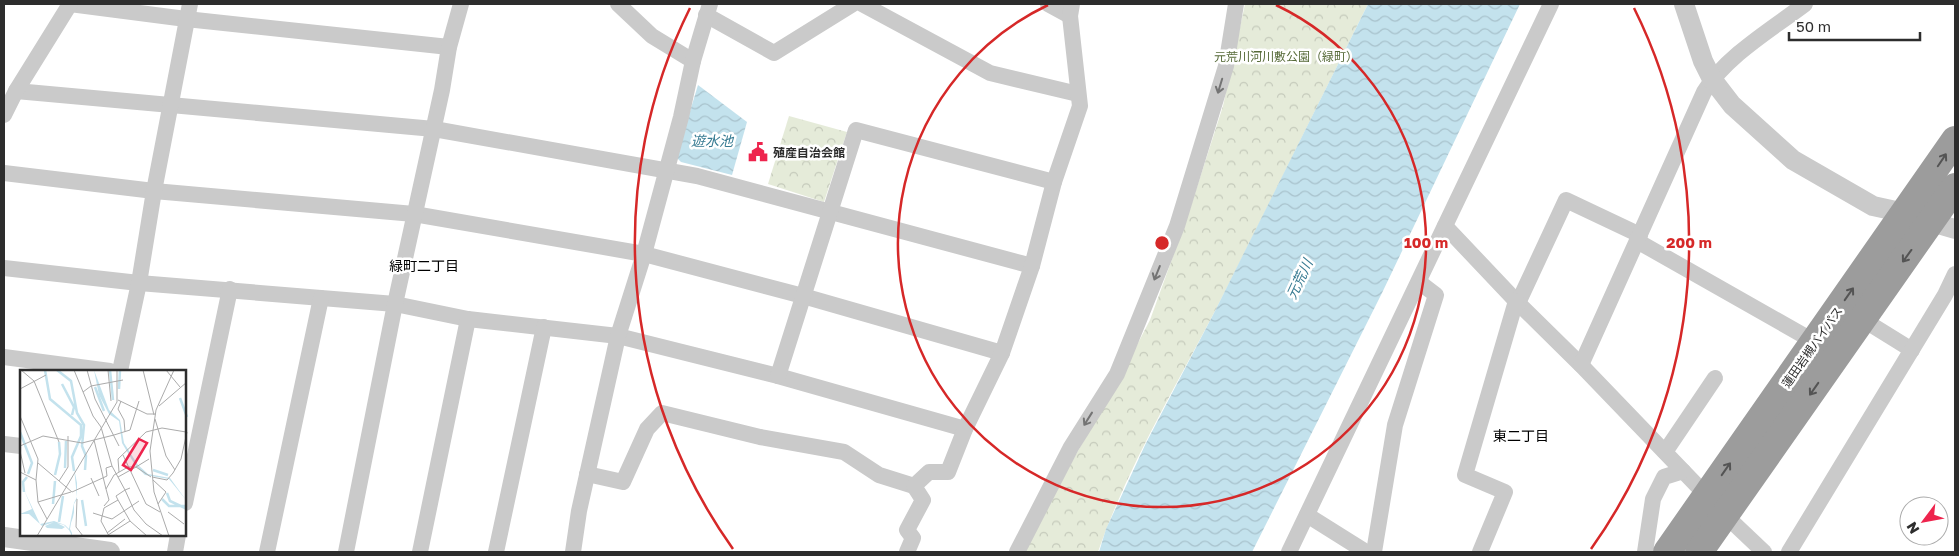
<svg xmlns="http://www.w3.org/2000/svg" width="1959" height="556" viewBox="0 0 1959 556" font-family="'Golos Text','Noto Sans JP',sans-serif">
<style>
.park{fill:url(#park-crowns)}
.water{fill:url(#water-waves)}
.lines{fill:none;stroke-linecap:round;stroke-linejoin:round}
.minor{stroke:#cacaca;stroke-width:16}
.tertiary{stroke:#cacaca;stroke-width:20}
.trunk{stroke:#9c9c9c;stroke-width:28}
.oneway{stroke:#747474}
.oneway2{stroke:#545454}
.ring{fill:none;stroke:#d62828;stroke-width:2.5}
.labels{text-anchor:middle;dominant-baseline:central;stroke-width:5;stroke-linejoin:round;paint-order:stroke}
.park-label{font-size:12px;fill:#566a38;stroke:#fff}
.poi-label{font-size:12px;font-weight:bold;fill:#2d2d2d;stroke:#fff;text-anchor:start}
.street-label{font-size:12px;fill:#2d2d2d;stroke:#fff}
.water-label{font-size:14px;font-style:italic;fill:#377b92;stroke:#fff}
.neighbourhood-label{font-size:14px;fill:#000;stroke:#fff}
.inset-river{fill:none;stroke:#c3e2ed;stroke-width:2.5}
.inset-road{fill:none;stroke:#ababab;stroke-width:1}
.view{fill:#ee244d;fill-opacity:0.15;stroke:#ee244d;stroke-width:2.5}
.inset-edge{fill:none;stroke:#2d2d2d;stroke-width:2.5}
.centre{fill:#d62828;stroke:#fff;stroke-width:2.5}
.ring-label{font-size:15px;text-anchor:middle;font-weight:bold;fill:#d62828;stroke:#fff;stroke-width:5;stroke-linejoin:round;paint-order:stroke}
</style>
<defs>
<pattern id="park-crowns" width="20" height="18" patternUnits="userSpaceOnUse" patternTransform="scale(1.25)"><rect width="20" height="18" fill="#e5ebd9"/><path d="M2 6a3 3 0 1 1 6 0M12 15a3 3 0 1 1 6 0" fill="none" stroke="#c5cabb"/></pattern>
<pattern id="water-waves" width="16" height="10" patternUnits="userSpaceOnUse" patternTransform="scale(1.25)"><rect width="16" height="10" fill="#c3e2ed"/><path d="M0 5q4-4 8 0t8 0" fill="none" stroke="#a8c2cc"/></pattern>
</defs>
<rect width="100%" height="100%" fill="#fff"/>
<g class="park">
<path d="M1245 4H1368C1317 106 1267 209 1215 311 1174 390 1127 468 1098 552H1025L1042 513 1115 387 1150 320 1189 212 1223 106Z"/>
<path d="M789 116 847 132 824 202 768 184Z"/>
</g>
<g class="water">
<path d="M1368 4H1520L1382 293 1252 552H1099L1106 529 1146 443 1215 311Z"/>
<path d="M698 85 747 122 732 175 681 162 676 157Z"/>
</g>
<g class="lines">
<g class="minor">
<path d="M70 4 186 19 449 47"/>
<path d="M618 4 652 36 693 61"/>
<path d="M862 4 990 73 1078 94"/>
<path d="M1048 4 1070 16"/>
<path d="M706 15 774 53 853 4"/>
<path d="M16 91 434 129 697 176 1032 266"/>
<path d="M4 115 16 91 70 4"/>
<path d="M4 173 154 191 414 214 644 254 803 296 1002 353"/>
<path d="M1445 226 1516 301 1581 365 1707 496"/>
<path d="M1637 241 1815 342"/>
<path d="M4 268 139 283 395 304 468 319 618 336 778 376 965 429"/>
<path d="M1518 303 1566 200 1640 235"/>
<path d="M1862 319 1912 350"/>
<path d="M4 357 110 371"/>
<path d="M1581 365 1704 92C1726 56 1772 29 1805 4"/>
<path d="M120 371 139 283 154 191 190 4"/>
<path d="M778 376 856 130 1054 182"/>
<path d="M4 444 21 446"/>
<path d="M1665 452 1715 378"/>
<path d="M587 474 623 482 647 429 662 413 760 437 844 452 879 475 914 486"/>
<path d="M185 503 230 289"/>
<path d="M1307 515 1366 552"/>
<path d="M1726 516 1764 552"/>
<path d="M175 552 178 535"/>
<path d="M267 552 321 298"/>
<path d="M346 552 395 304 442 90 449 47 461 4"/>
<path d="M420 552 468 319"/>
<path d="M496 552 544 327"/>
<path d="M573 552 579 511 618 336 644 254 681 117 693 61 710 4"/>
<path d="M907 552 913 538 907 530 923 500 914 486 929 472H948L965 429 1002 353 1032 266 1054 182 1080 106 1070 16 1072 4"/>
<path d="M1017 552 1071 447 1117 374 1177 226 1226 66 1236 4"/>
<path d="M1289 552 1551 4"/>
<path d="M1374 552 1395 425 1436 295 1419 282"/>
<path d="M1480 552 1505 492 1465 475 1516 301"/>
<path d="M1645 552 1653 499 1664 477 1683 471"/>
<path d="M1789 552 1945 295 1955 274"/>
</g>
<g class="tertiary">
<path d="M1684 4 1703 61 1712 79 1732 105 1793 160 1873 206 1905 213"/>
<path d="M1931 222 1955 229"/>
<path d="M4 537 110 552"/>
</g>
<g class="trunk">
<path d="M1667 552 1955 140"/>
<path d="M1699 552 1955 187"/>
</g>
</g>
<defs><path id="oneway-shaft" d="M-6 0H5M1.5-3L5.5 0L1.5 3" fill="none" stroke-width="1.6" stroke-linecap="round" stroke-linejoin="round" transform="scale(1.25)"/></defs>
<g class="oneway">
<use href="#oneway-shaft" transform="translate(1220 86) rotate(107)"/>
<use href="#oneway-shaft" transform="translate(1157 273) rotate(112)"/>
<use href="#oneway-shaft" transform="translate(1088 419) rotate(122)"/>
</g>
<g class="oneway2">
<use href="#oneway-shaft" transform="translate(1942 160) rotate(-56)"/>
<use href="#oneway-shaft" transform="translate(1907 256) rotate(126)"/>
<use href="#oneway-shaft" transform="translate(1849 294) rotate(-55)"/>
<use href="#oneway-shaft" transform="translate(1814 389) rotate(125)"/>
<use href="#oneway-shaft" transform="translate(1726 469) rotate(-55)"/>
</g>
<g class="ring">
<path d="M1276 5A264 264 0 1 1 1048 5"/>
<path d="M733 549A527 527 0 0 1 690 8M1634 8A527 527 0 0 1 1591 549"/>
</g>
<defs>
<symbol id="civic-bare" viewBox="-9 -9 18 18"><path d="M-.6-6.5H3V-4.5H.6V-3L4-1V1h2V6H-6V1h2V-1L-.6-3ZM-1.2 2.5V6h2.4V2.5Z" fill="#ee244d" stroke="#fff" stroke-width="2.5" paint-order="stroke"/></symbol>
</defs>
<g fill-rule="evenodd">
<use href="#civic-bare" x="744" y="138" width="28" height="28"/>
</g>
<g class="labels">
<g class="park-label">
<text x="1286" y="56">元荒川河川敷公園（緑町）</text>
</g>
<g class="poi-label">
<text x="773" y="152">殖産自治会館</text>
</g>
<g class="street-label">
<text transform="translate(1812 347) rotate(-55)">蓮田岩槻バイパス</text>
</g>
<g class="water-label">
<text x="712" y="140">遊水池</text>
<text transform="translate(1299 279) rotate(-65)">元荒川</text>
</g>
<g class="neighbourhood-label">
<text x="424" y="265">緑町二丁目</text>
<text x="1521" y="435">東二丁目</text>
</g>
</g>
<g transform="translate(20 370)">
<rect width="166" height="166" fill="#fff"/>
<path d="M74 0 89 40 100 50 104 73 118 95 128 104 150 108 166 130 149 109 125 105 115 95 102 73 99 51 89 44 79 25ZM54 98 57 113V129L54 134V142L53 147 51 153 50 159 52 163V166L49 160 44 155 37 153 45 157 42 159 27 158 25 156 34 152 22 156 20 154 9 144H0L12 139 4 120 20 154 34 151 45 155 49 159 54 133 57 127Z" fill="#c3e2ed"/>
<path class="inset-river" d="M25 0 30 29 61 55V66L52 87 54 101M37 0 51 11 57 43 64 55 62 76 66 86 65 100M90 0 93 30M42 14 54 37 52 45M75 17 84 41M99 19 100 0M160 28 167 47M0 62 12 93 8 104M45 98 46 71M133 100 148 105M35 105 40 84 39 72M4 122 3 112 7 107M147 123 150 131 167 139M142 129 149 136H167M62 130 66 156M33 134 35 111M39 152 43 126"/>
<path class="inset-road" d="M1 0 14 11 39 72M54 0 73 46 81 57 92 96M67 0 75 29 99 76M88 0 91 31M123 0 134 45M146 0 160 17M0 19 26 5M63 22 71 16 103 10M98 30 127 44H136M101 31 98 39 104 50 105 62M139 36 167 12M0 46 18 89 16 110 0 102M135 49 146 86 155 100M94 65 110 60 119 31M74 70 86 119M0 76 23 66 62 73 94 65M0 81 5 103M103 85 126 134 140 142M18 93 52 122 87 106 86 98 92 96 105 120 96 126 98 130 84 138 81 151 89 166M109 97H116L129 89M99 102 98 89 126 62 142 58 166 62M98 107 116 97 131 107M132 107 147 110 153 103 161 89 167 62M71 108 79 126M16 110 18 132 51 122M133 110 146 122 138 134M39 111 48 97V66M110 118 105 120 114 140 126 154 143 166M57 129 56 157 63 166M98 130 110 151 127 166M18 132 27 149M84 136 89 130 86 119 94 105 108 97M148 142 164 154M73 143 92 149 119 131M87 163 105 149M88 165 110 151M17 166 97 32V0M149 166 134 122 130 81 136 40 154 0"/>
<path class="view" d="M119 69 127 73 111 100 103 95Z"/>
<rect width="166" height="166" class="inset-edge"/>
</g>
<circle cx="1162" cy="243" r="8" class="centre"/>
<g class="ring-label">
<text x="1426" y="248">100 m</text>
<text x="1689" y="248">200 m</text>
</g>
<rect width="1959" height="556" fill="none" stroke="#2d2d2d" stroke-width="10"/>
<g transform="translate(1924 521) rotate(238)"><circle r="24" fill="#ffffff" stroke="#ababab"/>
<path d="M0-4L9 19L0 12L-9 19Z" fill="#ee244d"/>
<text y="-8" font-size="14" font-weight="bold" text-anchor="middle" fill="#2d2d2d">N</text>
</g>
<path d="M1789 32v8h131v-8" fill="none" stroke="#2d2d2d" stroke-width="2.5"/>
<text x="1796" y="32" font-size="15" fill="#2d2d2d" stroke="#ffffff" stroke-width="4" paint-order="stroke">50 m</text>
</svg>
